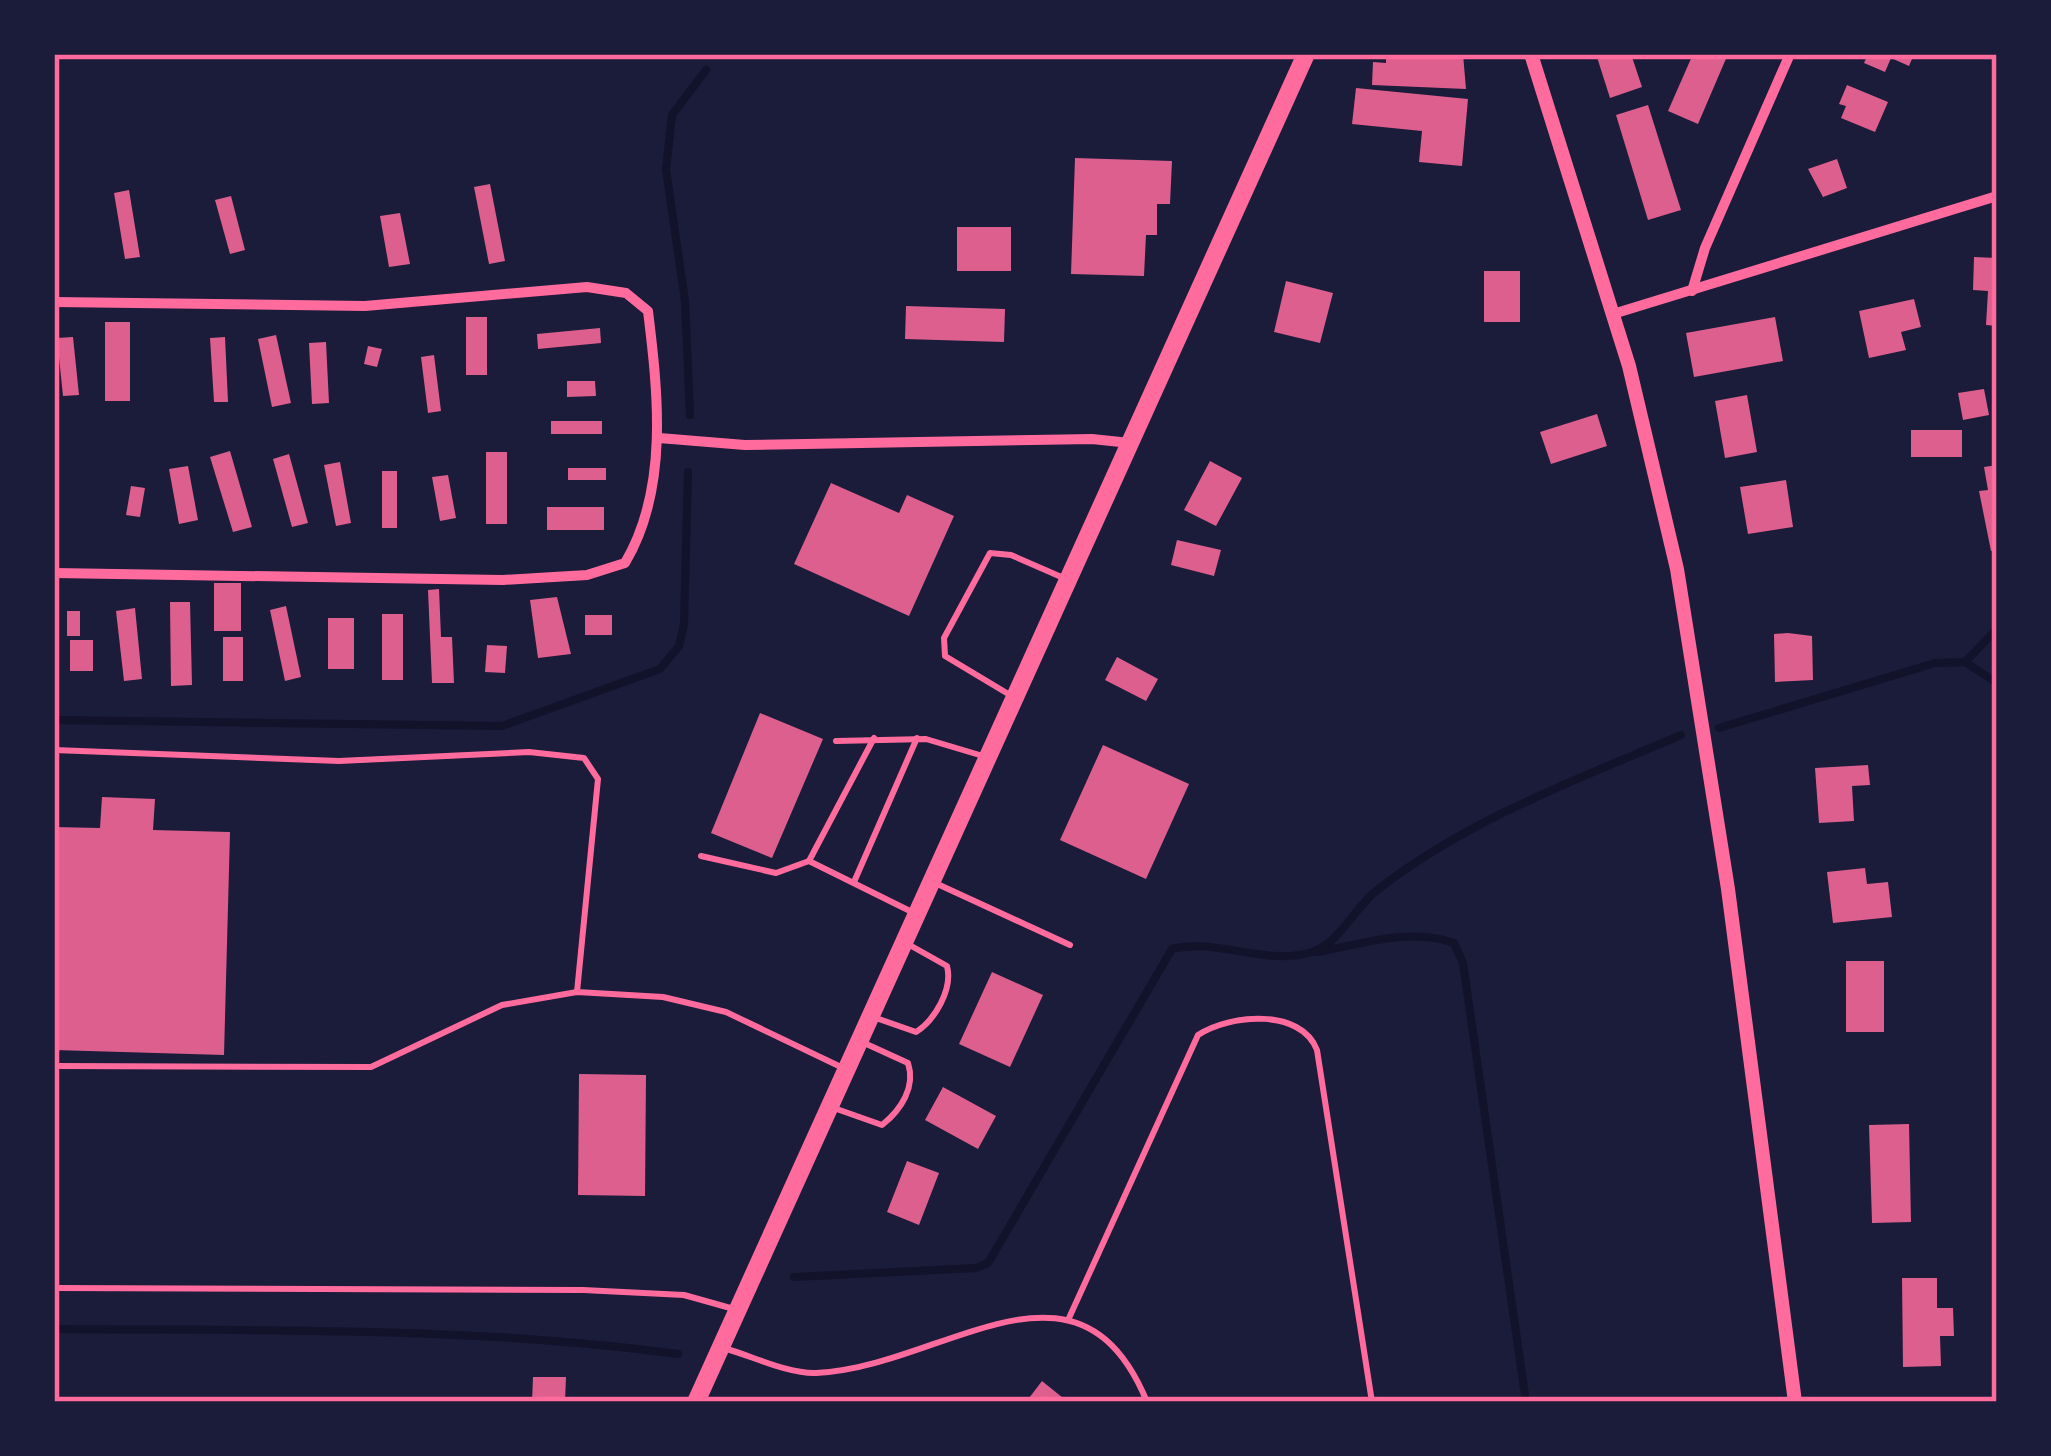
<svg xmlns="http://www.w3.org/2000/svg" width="2051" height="1456" viewBox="0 0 2051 1456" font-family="Inter,sans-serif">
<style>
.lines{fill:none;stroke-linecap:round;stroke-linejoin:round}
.stream{stroke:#12122b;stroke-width:8}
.building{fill:#dd5f8e}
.service{stroke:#ff6b9d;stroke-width:6}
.minor{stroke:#ff6b9d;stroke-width:10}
.tertiary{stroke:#ff6b9d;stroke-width:14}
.primary{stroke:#ff6b9d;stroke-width:18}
.neatline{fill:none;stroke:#ff6b9d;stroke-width:4.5}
</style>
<rect width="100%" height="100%" fill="#1b1b3a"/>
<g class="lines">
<g class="stream">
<path d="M690 415 685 301 666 169 672 115 706 70"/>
<path d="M1965 662 1997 629"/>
<path d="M54 720 502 726 660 669 679 646 684 624 688 472"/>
<path d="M1719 728 1935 663 1965 662 1997 683"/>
<path d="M1318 952C1362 944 1410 927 1454 943L1463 963 1526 1402"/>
<path d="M794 1277 976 1268 988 1263 1172 949C1216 938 1263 965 1309 953 1339 945 1354 908 1376 891 1468 819 1576 780 1681 735"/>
<path d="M54 1329C262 1331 471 1326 678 1354"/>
</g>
</g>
<g class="building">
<path d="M1386 54H1463L1466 89 1372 85 1373 62 1386 63Z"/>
<path d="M1596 54H1631L1642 87 1610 98Z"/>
<path d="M1693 54H1728L1698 124 1668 111Z"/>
<path d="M1868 54H1914L1909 66 1891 58 1885 72 1864 63Z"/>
<path d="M1847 85 1888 102 1875 132 1841 118 1846 106 1839 104Z"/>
<path d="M1356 88 1468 99 1462 166 1419 162 1422 131 1352 124Z"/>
<path d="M1648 105 1681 210 1648 220 1616 115Z"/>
<path d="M1075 158 1172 161 1170 204H1157V235H1146L1144 276 1071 274Z"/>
<path d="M1837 159 1847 188 1823 197 1808 169Z"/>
<path d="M490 184 505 261 489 264 474 187Z"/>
<path d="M129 190 140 257 125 259 114 193Z"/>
<path d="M231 196 245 250 230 254 215 200Z"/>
<path d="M400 213 410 264 389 267 380 216Z"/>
<rect x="957" y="227" width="54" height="44"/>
<path d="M1974 257 1997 258V326L1986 325 1988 291 1973 290Z"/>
<rect x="1484" y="271" width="36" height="51"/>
<path d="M1286 281 1333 293 1320 343 1274 332Z"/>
<path d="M1914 299 1921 327 1901 332 1906 350 1869 358 1859 311Z"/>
<path d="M906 306 1005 309 1004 342 905 339Z"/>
<rect x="466" y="317" width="21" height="58"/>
<path d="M1775 317 1783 361 1694 377 1686 333Z"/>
<rect x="105" y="322" width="25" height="79"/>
<path d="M600 328 601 343 538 349 537 334Z"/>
<path d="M276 335 291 403 272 407 258 339Z"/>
<path d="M73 337 79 395 63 396 57 338Z"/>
<path d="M225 337 228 402H214L210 338Z"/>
<path d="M326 342 329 403 312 404 309 343Z"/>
<path d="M368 346 382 349 377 367 364 364Z"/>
<path d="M434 355 441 411 428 413 421 357Z"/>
<path d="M567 381H595L596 396 567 397Z"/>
<path d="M1984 389 1989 415 1963 420 1958 393Z"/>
<path d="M1747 395 1757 452 1725 458 1715 401Z"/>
<path d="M1597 414 1607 446 1551 464 1540 432Z"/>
<rect x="551" y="421" width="51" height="13"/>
<rect x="1911" y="430" width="51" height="27"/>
<path d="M230 451 252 527 233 532 210 457Z"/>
<rect x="486" y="452" width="21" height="72"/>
<path d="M289 454 308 523 292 527 273 459Z"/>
<path d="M1210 461 1242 478 1216 526 1184 510Z"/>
<path d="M340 462 351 523 336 526 324 465Z"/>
<path d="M1997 465V550L1991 551 1979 491 1988 490 1984 467Z"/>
<path d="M188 466 198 520 179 524 169 469Z"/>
<rect x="568" y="468" width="38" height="12"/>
<rect x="382" y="471" width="15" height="57"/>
<path d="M448 475 456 518 440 521 432 477Z"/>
<path d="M1786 480 1793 527 1748 534 1740 487Z"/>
<path d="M831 483 899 513 907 495 954 516 909 616 794 564Z"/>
<path d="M131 486 145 488 140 517 126 515Z"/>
<rect x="547" y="507" width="57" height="23"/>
<path d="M1177 540 1221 550 1214 576 1171 565Z"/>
<rect x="214" y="583" width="27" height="48"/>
<path d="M439 589 441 637H452L454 683H432L428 590Z"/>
<path d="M557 597 571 654 538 658 530 600Z"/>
<path d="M170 602H190L192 685 171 686Z"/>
<path d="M286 606 301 677 285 681 270 610Z"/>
<path d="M135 608 142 679 124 681 116 611Z"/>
<rect x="67" y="611" width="13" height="25"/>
<rect x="382" y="614" width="21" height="66"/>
<rect x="585" y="615" width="27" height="20"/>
<rect x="328" y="618" width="26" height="51"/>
<path d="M1788 633 1812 636 1813 680 1775 682 1774 634Z"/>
<rect x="223" y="637" width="20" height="44"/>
<rect x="70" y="640" width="23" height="31"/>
<path d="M487 645 507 646 505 673 485 672Z"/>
<path d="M1117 657 1158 679 1146 701 1105 680Z"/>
<path d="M760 713 823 739 772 858 711 833Z"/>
<path d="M1103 745 1189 784 1146 879 1060 840Z"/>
<path d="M1868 765 1870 785 1852 786 1854 821 1819 823 1815 768Z"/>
<path d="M102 797 155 799 153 830 230 832 224 1055 54 1050V827L100 828Z"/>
<path d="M1865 868 1867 884 1888 882 1892 917 1833 923 1827 872Z"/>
<rect x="1846" y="961" width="38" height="71"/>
<path d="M992 972 1043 995 1010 1067 959 1044Z"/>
<path d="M579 1074 646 1075 645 1196 578 1195Z"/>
<path d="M943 1087 996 1116 978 1149 925 1120Z"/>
<path d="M1909 1124 1911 1222 1872 1223 1869 1125Z"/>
<path d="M907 1161 939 1173 919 1225 887 1212Z"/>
<path d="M1902 1278H1937V1308H1953L1954 1336H1940L1941 1366 1903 1367Z"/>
<path d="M533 1377H566L565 1402H532Z"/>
<path d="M1042 1381 1068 1402H1026Z"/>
</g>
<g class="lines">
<g class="service">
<path d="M1010 695 945 656 944 638 990 553 1011 555 1066 579"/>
<path d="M836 741 926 739 983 756"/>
<path d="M54 750 339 761 529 752 584 758 598 779 577 992"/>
<path d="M701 856 776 873 809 861 912 912"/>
<path d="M809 861 874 738"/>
<path d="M854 882 917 738"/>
<path d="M933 882 1070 945"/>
<path d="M873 1017 916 1032C935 1020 953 989 947 966L906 943"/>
<path d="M54 1066 371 1067 502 1005 577 992 663 997 726 1012 841 1067"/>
<path d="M831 1107 882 1125C901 1110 916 1087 908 1063L862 1042"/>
<path d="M54 1288 583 1290 684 1295 734 1309"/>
<path d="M1069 1318 1198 1035C1230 1014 1301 1008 1317 1050L1372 1402"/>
<path d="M727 1349C754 1357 789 1374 816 1373 942 1368 1078 1234 1147 1402"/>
</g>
<g class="minor">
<path d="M1692 291 1705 248 1790 54"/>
<path d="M54 302 365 306 587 287 626 293 648 311C658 393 669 489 625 563L587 575 503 580 54 573"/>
<path d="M1613 314 1997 196"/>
<path d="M659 438 745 445 1092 439 1130 443"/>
</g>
<path class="tertiary" d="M1531 54 1629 366 1677 569 1728 889 1795 1402"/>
<path class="primary" d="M696 1402 1306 54"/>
</g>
<rect width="2051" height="1456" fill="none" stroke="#1b1b3a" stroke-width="114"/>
<rect x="57" y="57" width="1937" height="1342" class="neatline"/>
</svg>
